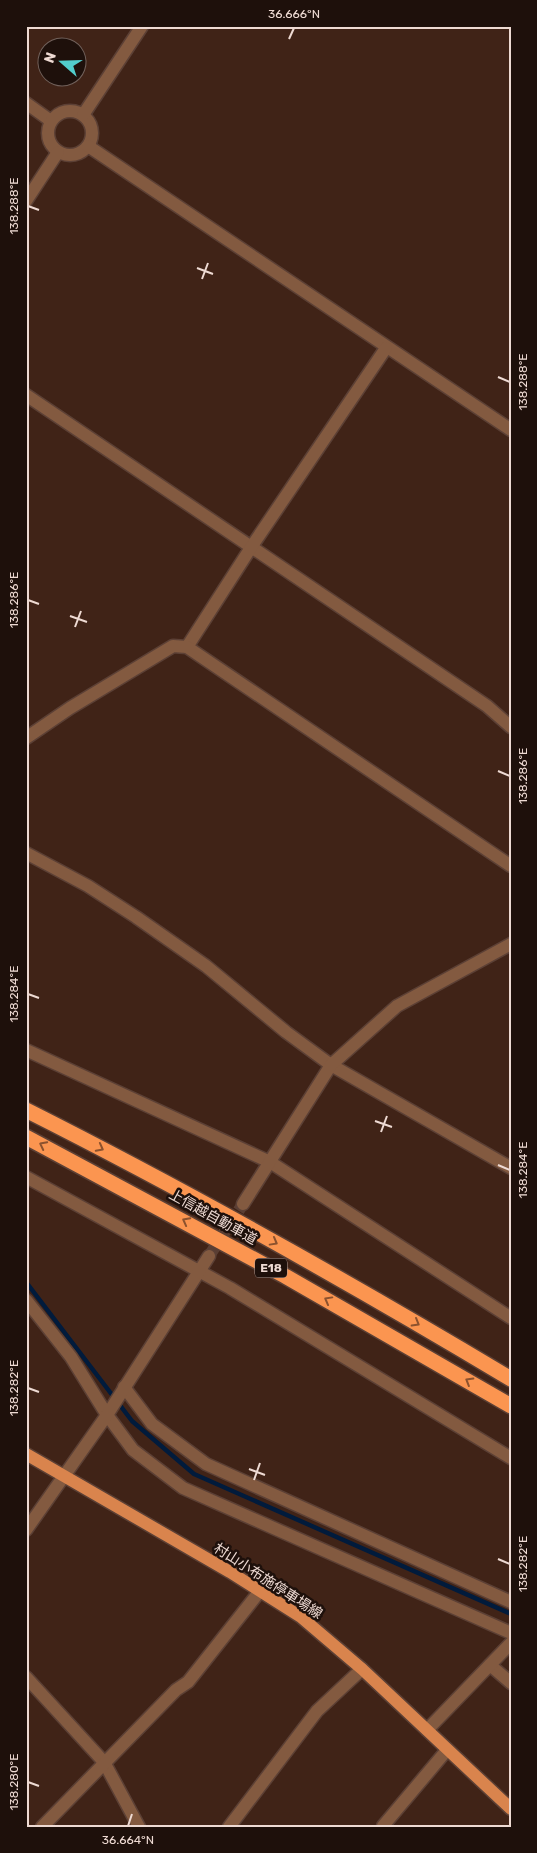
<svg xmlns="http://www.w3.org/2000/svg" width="537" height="1853" viewBox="0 0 537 1853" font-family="Rubik,'Noto Sans JP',sans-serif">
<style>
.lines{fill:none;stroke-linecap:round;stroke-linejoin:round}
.stream{stroke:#011b3c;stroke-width:4.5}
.minor-tunnel{stroke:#5a3e33;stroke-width:12;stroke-dasharray:12 6;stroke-linecap:butt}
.minor-casing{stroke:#5c4035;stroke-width:15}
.major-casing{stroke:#5c4035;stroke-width:15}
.highway-casing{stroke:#5c4035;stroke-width:18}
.minor{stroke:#835a40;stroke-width:12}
.major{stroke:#d9844d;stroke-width:12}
.highway{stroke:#fb9550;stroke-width:15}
.oneway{stroke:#8c522e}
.ticks{fill:none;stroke:#eedad3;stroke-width:2}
.labels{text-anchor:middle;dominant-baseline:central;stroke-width:5;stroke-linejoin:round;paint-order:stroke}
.shield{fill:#1e100b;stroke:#b09d97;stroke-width:1}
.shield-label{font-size:12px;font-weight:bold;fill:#eedad3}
.street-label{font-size:14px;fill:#eedad3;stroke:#1e100b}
.neatline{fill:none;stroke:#eedad3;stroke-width:2}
.ticks-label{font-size:12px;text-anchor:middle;fill:#eedad3}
</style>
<rect width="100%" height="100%" fill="#402317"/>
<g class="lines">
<path class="stream" d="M26 1282 132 1421 194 1474 511 1614"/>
<path class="minor-tunnel" d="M209 1256 243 1204"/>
<defs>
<g id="minor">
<path d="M26 103 51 121"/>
<circle cx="70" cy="133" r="22"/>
<path d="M83 115 142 26"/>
<path d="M88 146 511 430"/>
<path d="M26 201 58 152"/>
<path d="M26 395 487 706 511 727"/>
<path d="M187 647 252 546 386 348"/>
<path d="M26 738 70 708 173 646 187 647 511 866"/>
<path d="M26 853 88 886 136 917 206 966 286 1032 331 1065 511 1168"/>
<path d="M26 1050 270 1162 511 1318"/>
<path d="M26 1177 230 1288 511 1458"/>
<path d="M243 1204 331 1065 397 1006 511 944"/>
<path d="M26 1300 71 1357 107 1415 133 1450 183 1488 511 1633"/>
<path d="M124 1387 152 1424 206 1464 511 1602"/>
<path d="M26 1530 107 1415 209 1256"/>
<path d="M490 1665 511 1683"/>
<path d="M26 1677 104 1762 139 1827"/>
<path d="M427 1730 511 1643"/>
<path d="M383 1826 447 1750"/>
<path d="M42 1827 176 1690 188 1682 260 1591"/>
<path d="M229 1827 317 1711 362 1669"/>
</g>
<path id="major" d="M26 1454 230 1572 301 1617 362 1669 511 1809"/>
<g id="highway">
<path d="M26 1110C191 1193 352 1284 511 1379"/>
<path d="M26 1137 285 1276 511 1406"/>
</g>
</defs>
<use href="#minor" class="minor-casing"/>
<use href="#major" class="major-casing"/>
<use href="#highway" class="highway-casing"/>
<use href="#minor" class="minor"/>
<use href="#major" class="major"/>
<use href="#highway" class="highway"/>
</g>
<defs><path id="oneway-chevron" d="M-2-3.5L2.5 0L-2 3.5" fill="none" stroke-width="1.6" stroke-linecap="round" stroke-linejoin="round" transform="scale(1.25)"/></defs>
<g class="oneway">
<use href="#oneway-chevron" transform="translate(43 1145) rotate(-153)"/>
<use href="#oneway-chevron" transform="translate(100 1148) rotate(28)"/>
<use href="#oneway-chevron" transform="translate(186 1221) rotate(-152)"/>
<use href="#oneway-chevron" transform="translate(274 1242) rotate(29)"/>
<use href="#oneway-chevron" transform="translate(328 1300) rotate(-151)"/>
<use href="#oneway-chevron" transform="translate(416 1323) rotate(30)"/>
<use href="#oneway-chevron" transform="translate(469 1381) rotate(-149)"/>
</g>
<path class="ticks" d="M289 39 294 28M28 206 39 210M197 268 213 274M202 279 208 263M498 377 510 382M28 600 39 604M70 616 87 622M75 627 81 611M498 771 510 776M28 994 39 998M375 1121 392 1127M381 1132 387 1116M498 1165 510 1170M28 1388 39 1392M249 1469 265 1475M254 1480 260 1463M498 1559 510 1564M28 1782 39 1786M128 1826 132 1814"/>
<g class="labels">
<rect class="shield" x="255" y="1258.5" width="32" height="19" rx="4"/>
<g class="shield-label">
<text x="271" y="1268">E18</text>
</g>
<g class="street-label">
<text transform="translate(213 1217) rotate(29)">上信越自動車道</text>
<text transform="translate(268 1581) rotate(33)">村山小布施停車場線</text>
</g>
</g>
<rect width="537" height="1853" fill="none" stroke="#1e100b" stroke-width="55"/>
<g transform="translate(62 62) rotate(290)"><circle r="24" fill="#1e100b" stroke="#71615b"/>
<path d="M0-4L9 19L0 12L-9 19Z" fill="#52cdcc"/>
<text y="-8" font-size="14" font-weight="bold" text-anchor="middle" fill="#eedad3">N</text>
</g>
<rect x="28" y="28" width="482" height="1798" class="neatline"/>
<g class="ticks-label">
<text x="294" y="18">36.666°N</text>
<text transform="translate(14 206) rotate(-90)" y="4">138.288°E</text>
<text transform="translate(523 382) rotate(-90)" y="4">138.288°E</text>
<text transform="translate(14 600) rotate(-90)" y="4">138.286°E</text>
<text transform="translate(523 776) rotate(-90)" y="4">138.286°E</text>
<text transform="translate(14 994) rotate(-90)" y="4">138.284°E</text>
<text transform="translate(523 1170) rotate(-90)" y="4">138.284°E</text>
<text transform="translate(14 1388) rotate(-90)" y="4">138.282°E</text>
<text transform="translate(523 1564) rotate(-90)" y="4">138.282°E</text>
<text transform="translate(14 1782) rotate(-90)" y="4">138.280°E</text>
<text x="128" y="1844">36.664°N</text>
</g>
</svg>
